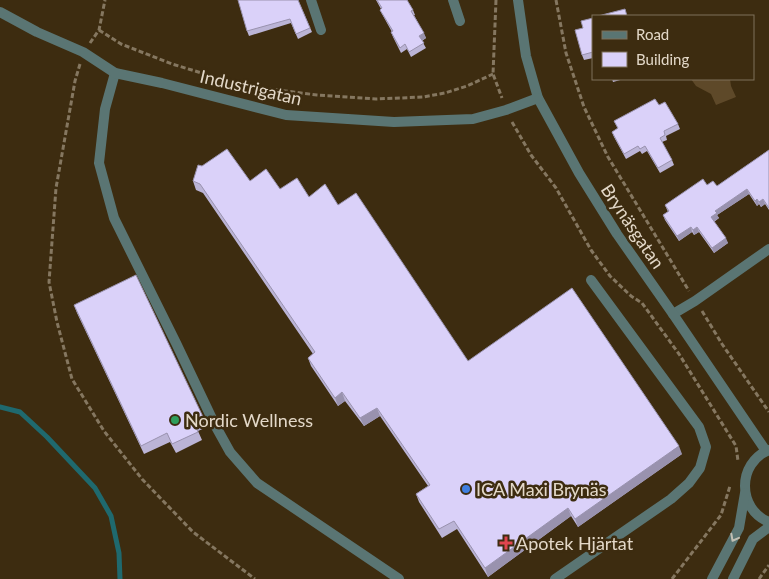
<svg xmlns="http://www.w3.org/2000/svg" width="769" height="579" viewBox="0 0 769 579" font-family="Lato,sans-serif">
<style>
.green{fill:#5e4929}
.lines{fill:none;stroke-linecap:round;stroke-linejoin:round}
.stream{stroke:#1f696e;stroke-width:5}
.path{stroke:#857760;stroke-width:3;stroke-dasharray:5 2.5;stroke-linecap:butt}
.service{stroke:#5a7573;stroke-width:10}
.tertiary{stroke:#5a7573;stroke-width:10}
.wall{fill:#bbb4d6}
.shaded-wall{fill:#9992ae}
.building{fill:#dad1f9;stroke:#9992ae}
.oneway{stroke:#c1bfb3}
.leisure-dot{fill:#2e9e5b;stroke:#3d2c10;stroke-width:2}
.shop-dot{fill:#3f7fe0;stroke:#3d2c10;stroke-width:2}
.health-dot{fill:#e0444e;stroke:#3d2c10;stroke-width:2}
.labels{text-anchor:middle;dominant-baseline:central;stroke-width:5;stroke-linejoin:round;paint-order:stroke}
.street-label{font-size:18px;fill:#e3d8c8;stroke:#3d2c10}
.poi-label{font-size:18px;fill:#e3d8c8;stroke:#3d2c10;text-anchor:start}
</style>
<rect width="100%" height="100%" fill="#3d2c10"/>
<path class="green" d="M691 79H730L731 86 736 97 716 105 711 94 696 86Z"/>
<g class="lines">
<path class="stream" d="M0 407 20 412 47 437 95 488 111 516 119 553 120 579"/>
<g class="path">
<path d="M496 0 493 74 502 98"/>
<path d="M556 0 566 53 584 107 608 157 689 291"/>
<path d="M99 30 121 44 172 64 218 78 262 88 317 95 376 99 423 97 445 93 467 86 493 74"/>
<path d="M90 43 99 30 105 0"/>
<path d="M80 64 75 81 56 188 49 282 57 322 72 379 104 431 142 479 193 532 255 579"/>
<path d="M512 122 531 155 556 188 591 250 610 276 631 296 642 303 679 354 736 446 738 461"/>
<path d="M702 311 722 344 769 412"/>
<path d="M672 579 721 515 730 486"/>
<path d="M759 579 769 565"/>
</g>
<g class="service">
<path d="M311 0 321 30"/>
<path d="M453 0 460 21"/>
<path d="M115 73 105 109 99 163 114 218 176 343 215 425 230 452 257 483 399 579"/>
<path d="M673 314 695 301 769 249"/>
<path d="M555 579 671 499 689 483 700 468 706 447 699 427 591 280"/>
</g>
<g class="tertiary">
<path d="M518 0 526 56 538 98 579 173 617 234 673 314 766 451"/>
<path d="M0 12 37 32 83 52 115 73 162 83 286 115 394 122 473 119 506 110 538 98"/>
<path d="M769 450C737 463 737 509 769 522"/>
<path d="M712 579 739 528 745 493"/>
<path d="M733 579 753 539 769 527"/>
</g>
</g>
<g class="wall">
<path d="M298 0 312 32 298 39 291 23 249 36 247 31Z"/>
<path d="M376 0H407L413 10 415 15H414L426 38 422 41 426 48 411 57 407 49 401 53 393 37 391 32H392L382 14 380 10 381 9Z"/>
<path d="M593 18V58L584 60 582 55 583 28Z"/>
<path d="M612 79H624L613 82Z"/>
<path d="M659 105 678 124 680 129 666 136 667 140 662 142 672 160 674 165 660 173 647 151 642 154 640 151 626 159 614 137 612 132 618 129 614 121Z"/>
<path d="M769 150V210L765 204 761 207 759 204 757 206 749 194 717 215 719 218 714 222 728 243 714 253 699 232 694 235 692 232 679 241 665 220 663 215 668 212 665 205 707 185 717 186Z"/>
<path d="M193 181H250L338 205 468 361 682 454 578 527 571 516 488 577 457 529 442 538 419 502 416 494 428 486 380 416 364 426 345 401 338 406 311 366 308 358 313 354 203 193 196 190Z"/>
<path d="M74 305 204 419 207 427 198 431 202 440 176 453 170 442 144 454 77 313Z"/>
</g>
<g class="shaded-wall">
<path d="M424 33 426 38 421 41 419 36Z"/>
<path d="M747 189 749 194 717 215 719 218 713 222 711 217 715 211Z"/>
<path d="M757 199 759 204 757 206 755 201Z"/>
<path d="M763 199 765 204 761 207 759 202Z"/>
<path d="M691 227 692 232 679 241 677 236Z"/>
<path d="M697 227 699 232 694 235 693 230Z"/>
<path d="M726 238 728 243 714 253 712 248Z"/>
<path d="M342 392 345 401 338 406 335 398Z"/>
<path d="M377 408 380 416 364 426 360 418Z"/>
<path d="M679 446 682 454 578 527 575 519Z"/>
<path d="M568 508 571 516 488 577 485 568Z"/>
</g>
<g class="building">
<path d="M238 0H298L310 28 296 34 290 19 247 31Z"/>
<path d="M377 0H407L413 10 411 11 424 33 419 36 424 43 409 52 405 44 400 48 391 32 393 31 380 10 382 8Z"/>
<path d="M625 9 627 16H598Z"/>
<path d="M593 18V52L582 55 575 30 583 28 581 21Z"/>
<path d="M655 99 659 105 665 102 678 124 664 131 665 135 660 138 672 160 658 168 645 146 640 149 638 146 624 154 612 132 618 128 614 121Z"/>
<path d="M227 149 250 181 266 169 280 189 297 178 309 197 325 184 338 205 356 193 468 361 572 288 679 446 575 519 568 508 485 568 454 521 439 529 416 494 430 485 377 408 360 418 342 392 335 398 308 358 315 352 200 184 193 181 198 165 202 166Z"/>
<path d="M769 150V208L763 199 759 202 757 199 755 201 747 189 715 211 717 213 711 217 726 238 712 248 697 227 693 230 691 227 677 236 663 215 669 211 665 205 703 179 707 185 713 181 717 186Z"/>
<path d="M136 275 204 419 194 423 198 432 172 444 167 433 141 446 74 305Z"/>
</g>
<defs><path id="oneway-chevron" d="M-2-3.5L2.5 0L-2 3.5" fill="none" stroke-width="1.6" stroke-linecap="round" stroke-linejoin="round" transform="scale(1.25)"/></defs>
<use class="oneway" href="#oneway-chevron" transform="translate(734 538) rotate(118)"/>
<circle class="leisure-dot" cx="175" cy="420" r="5"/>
<circle class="shop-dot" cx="466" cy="489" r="5"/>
<path class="health-dot" d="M503.5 535.5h5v5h5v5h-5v5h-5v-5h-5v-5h5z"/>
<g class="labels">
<g class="street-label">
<text transform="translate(251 87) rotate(13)">Industrigatan</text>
<text transform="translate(633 226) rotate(56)">Brynäsgatan</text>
</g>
<g class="poi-label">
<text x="185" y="420">Nordic Wellness</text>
<text x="476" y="489">ICA Maxi Brynäs</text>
<text x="516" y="543">Apotek Hjärtat</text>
</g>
</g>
<rect x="592" y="15" width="162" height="65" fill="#3d2c10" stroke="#7f715a"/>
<rect x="602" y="31" width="25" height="8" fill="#5a7573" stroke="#7f715a"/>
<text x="636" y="40" font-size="15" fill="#e3d8c8">Road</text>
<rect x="602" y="52" width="25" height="15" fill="#dad1f9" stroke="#7f715a"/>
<text x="636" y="65" font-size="15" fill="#e3d8c8">Building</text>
</svg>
